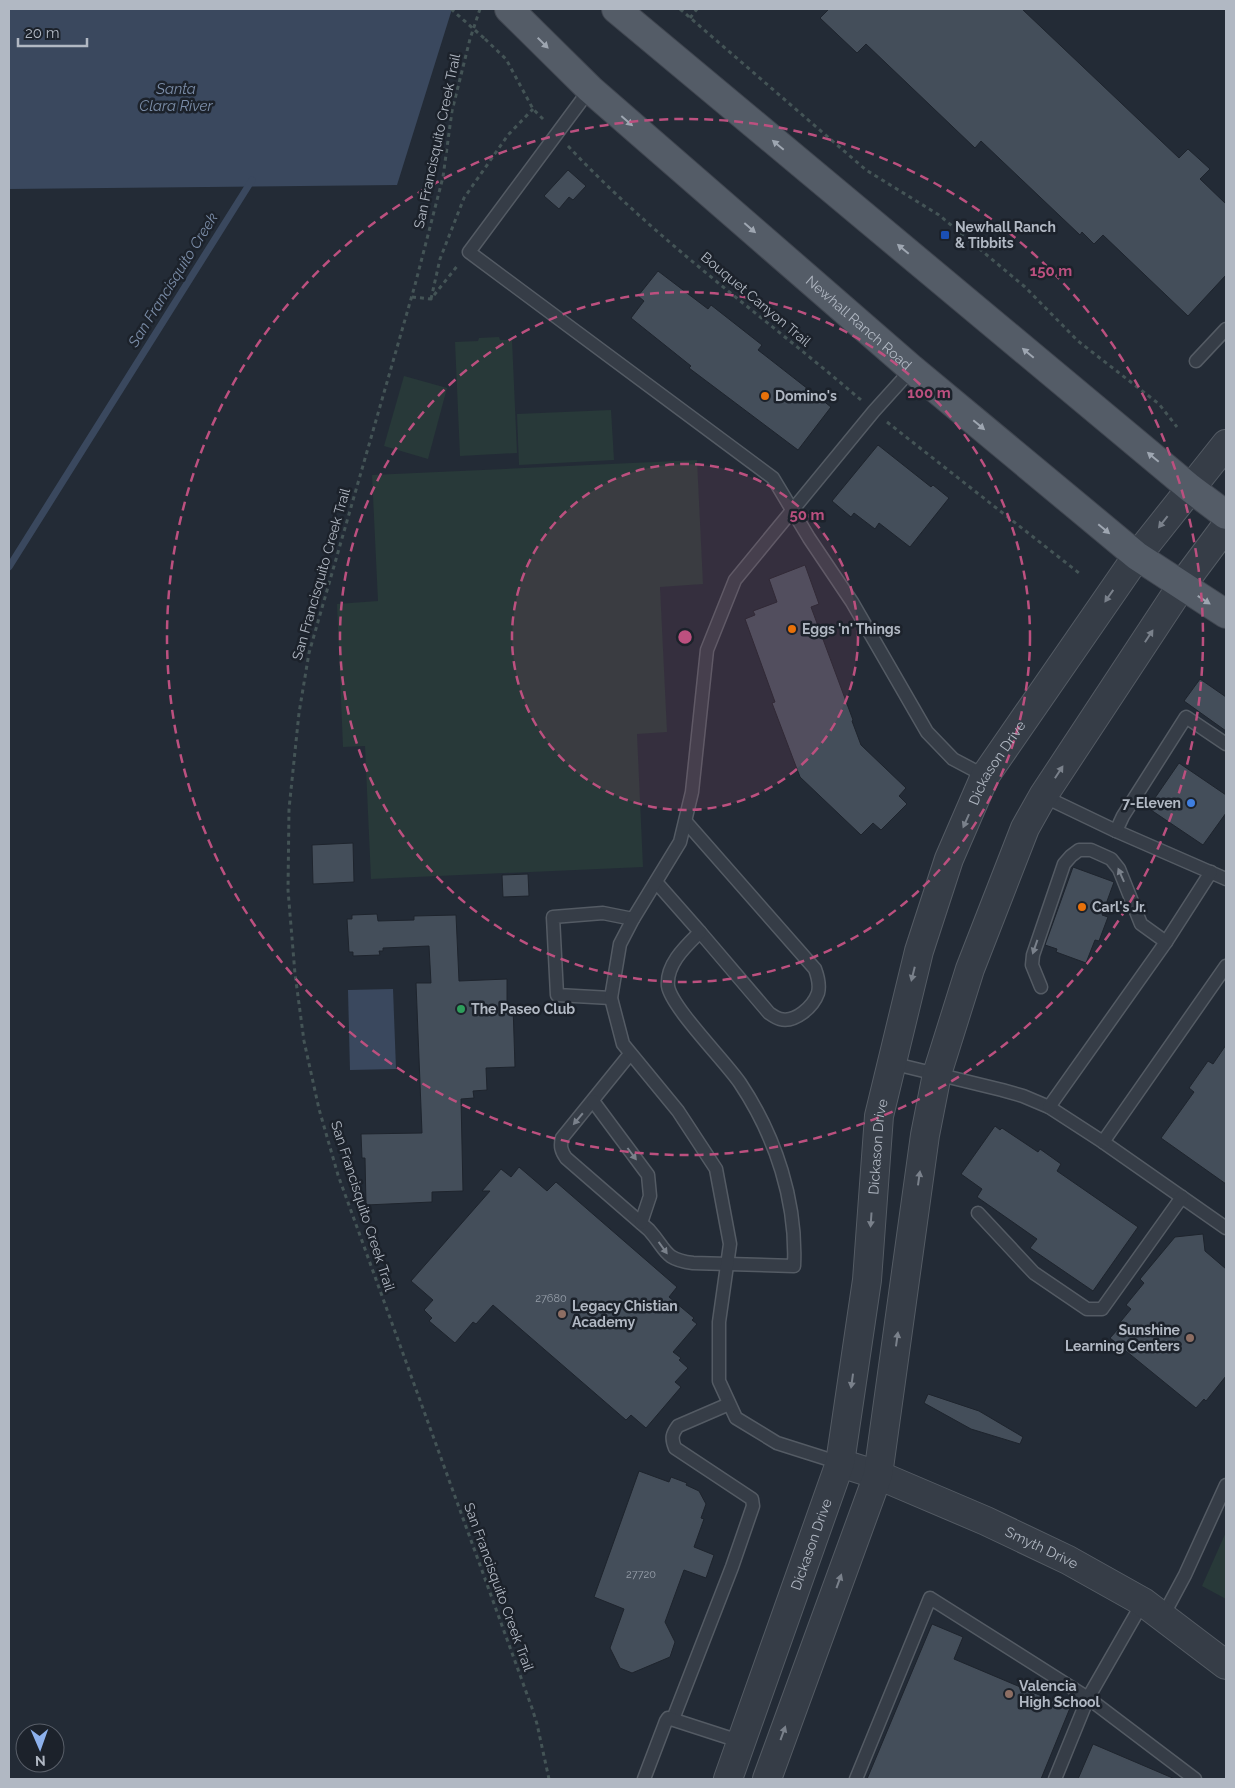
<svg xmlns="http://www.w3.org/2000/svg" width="1235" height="1788" viewBox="0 0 1235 1788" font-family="Raleway,sans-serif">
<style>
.green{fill:#283939}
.water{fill:#3a485e}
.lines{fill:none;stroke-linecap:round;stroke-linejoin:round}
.stream{stroke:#3a485e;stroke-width:7}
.building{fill:#444e5a;stroke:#1e242d}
.service-casing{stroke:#545b64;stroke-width:15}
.tertiary-casing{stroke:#545b64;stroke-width:30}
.primary-casing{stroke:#404650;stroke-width:30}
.path{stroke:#445456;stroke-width:3;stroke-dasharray:4 4;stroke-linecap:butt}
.service{stroke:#363d47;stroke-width:12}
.tertiary{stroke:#363d47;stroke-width:28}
.primary{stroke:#545c67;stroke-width:28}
.path-bridge{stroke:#445456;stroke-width:3;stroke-dasharray:4 4;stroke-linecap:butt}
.oneway{fill:#9ea6b1}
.oneway2{fill:#7a818b}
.ring{fill:none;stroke:#bc507f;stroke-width:2.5;stroke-dasharray:9 6}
.transit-dot{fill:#1a4fb4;stroke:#1c222b;stroke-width:2}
.food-dot{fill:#e8710a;stroke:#1c222b;stroke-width:2}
.shop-dot{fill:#3f7fe0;stroke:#1c222b;stroke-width:2}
.leisure-dot{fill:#2e9e5b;stroke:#1c222b;stroke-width:2}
.education-dot{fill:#8d6e63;stroke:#1c222b;stroke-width:2}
.labels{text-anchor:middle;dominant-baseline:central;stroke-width:5;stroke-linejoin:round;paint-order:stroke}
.number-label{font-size:11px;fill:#969ea9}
.street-label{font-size:14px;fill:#b1b8c3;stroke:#1c222b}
.poi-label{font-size:14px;font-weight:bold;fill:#b1b8c3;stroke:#1c222b;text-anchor:start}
.water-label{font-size:15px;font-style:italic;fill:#7c8ea9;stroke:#1c222b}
.centre{fill:#bc507f;stroke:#1c222b;stroke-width:2.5}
.ring-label{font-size:15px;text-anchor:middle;font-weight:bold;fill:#bc507f;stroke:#1c222b;stroke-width:5;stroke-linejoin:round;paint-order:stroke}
</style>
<rect width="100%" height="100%" fill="#232b36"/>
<g class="green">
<path d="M499 337 500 340H512L517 453 460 456 455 342 478 341 479 338Z"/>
<path d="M404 376 447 388 428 459 384 446Z"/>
<path d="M611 410 614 460 519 465 517 414Z"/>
<path d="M697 460 703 584 660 587 667 732 637 734 643 867 371 879 365 746 343 747 337 604 378 601 372 475Z"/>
<path d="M1226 1532V1599L1202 1586Z"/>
</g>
<g class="water">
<path d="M9 9H452L397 185 9 189Z"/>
<path d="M393 989 396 1069 350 1070 348 990Z"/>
</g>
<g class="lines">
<path class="stream" d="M9 567 252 180"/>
</g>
<g class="building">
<path d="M829 9H1022L1179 158 1188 149 1210 169 1200 179 1226 204V275L1188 316 1103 235 1094 244 1082 232 1080 235 981 141 975 148 866 44 857 53 820 18Z"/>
<path d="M568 170 586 186 573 200 569 197 559 209 544 196Z"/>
<path d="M658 271 708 309 711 305 762 345 758 350 831 407 798 450 689 368 691 366 631 318 644 301 638 296Z"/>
<path d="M878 445 931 487 933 485 949 498 910 547 879 523 875 529 854 513 851 517 832 501Z"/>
<path d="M805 565 819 604 811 607 853 720 852 721 861 745 906 788 899 796 907 804 881 830 873 823 861 835 800 777 772 703 775 702 745 619 755 615 753 611 777 602 769 579Z"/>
<path d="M1200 679 1226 697V731L1184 701Z"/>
<path d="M1179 763 1226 795V813L1203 845 1148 808Z"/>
<path d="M353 843 354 882 313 884 312 845Z"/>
<path d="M1073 867 1114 882 1102 915 1108 917 1099 941 1095 940 1086 963 1056 952 1057 949 1045 945Z"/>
<path d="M528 874 529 896 503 897 502 875Z"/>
<path d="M377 914 378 921 414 920V916L456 915 459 981 507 979V1005H513L515 1067 486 1068 487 1090 473 1091 474 1098 461 1099 463 1191 432 1192V1202L366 1205 365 1158H362L361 1134 422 1133 416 983H431L429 946 383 948V951H379L380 955 353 956V952H349L347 919H352V915Z"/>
<path d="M1226 1045V1184L1161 1138 1194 1092 1189 1088 1208 1061 1213 1064Z"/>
<path d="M995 1126 1000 1130 1002 1128 1038 1152 1040 1149 1061 1164 1057 1171 1138 1227 1093 1291 1030 1248 1037 1239 977 1197 982 1189 961 1174Z"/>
<path d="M519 1167 547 1191 556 1182 677 1287 669 1297 694 1318 692 1320 697 1324 673 1352 681 1358 679 1360 688 1368 675 1382 681 1387 646 1428 631 1415 626 1420 493 1305 476 1324 473 1322 455 1343 429 1321 432 1318 424 1310 433 1300 411 1281 490 1191H482L501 1169 511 1177Z"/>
<path d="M1203 1234 1205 1251 1226 1269V1376L1206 1401 1204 1399 1196 1408 1110 1338 1119 1328 1117 1326 1131 1309 1126 1305 1144 1283 1140 1279 1175 1237Z"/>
<path d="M928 1394 979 1411 1023 1437 1020 1444 971 1429 924 1403Z"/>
<path d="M639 1471 669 1482 671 1477 687 1483 686 1485 699 1491 706 1504 701 1518 704 1519 694 1547 714 1555 706 1578 684 1570 665 1622 675 1642 670 1657 632 1673 620 1668 610 1648 624 1609 594 1597Z"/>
<path d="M932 1624 963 1637 954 1659 1070 1708 1041 1779H867Z"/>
<path d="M1093 1744 1175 1779H1078Z"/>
</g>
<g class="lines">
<defs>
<g id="service">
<path d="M590 89 469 252 773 478 809 538 852 602 927 732 953 759 985 776"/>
<path d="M1196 361 1226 329"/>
<path d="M1043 796 1116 831 1226 879"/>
<path d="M686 822 815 969C818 977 820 985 818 993 813 1007 795 1023 780 1019 776 1018 772 1015 769 1013L700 932"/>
<path d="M1116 831 1123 816 1186 717 1226 744"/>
<path d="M1041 987 1032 965 1033 955 1064 864 1071 856 1079 850H1091L1111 859 1119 869 1141 924 1166 942"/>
<path d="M611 998 557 995 553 917 603 913 633 919"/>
<path d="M630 1054 562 1138C560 1146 561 1151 566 1158L649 1230C667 1250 663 1259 693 1263L794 1266C797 1202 776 1137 740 1083 726 1062 671 1007 668 986 666 964 686 946 700 932L656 882"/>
<path d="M891 1063 1002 1090 1023 1096 1049 1107 1103 1142 1226 1228"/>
<path d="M593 1101 648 1175 650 1196 641 1223"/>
<path d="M1049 1107 1166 942 1211 872"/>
<path d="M1103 1142 1226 966"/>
<path d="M978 1213 1034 1273 1087 1309H1102L1182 1197"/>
<path d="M840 1463 777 1443 736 1418 719 1381V1322L730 1244 716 1169 678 1111 623 1044 611 998 620 944 633 919 680 842 692 792 707 650 735 580 874 411 912 369"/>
<path d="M1143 1602 1088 1698 1195 1779"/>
<path d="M1163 1616 1185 1575 1226 1485"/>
<path d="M673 1719 732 1567 753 1506 752 1499 675 1448C671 1438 672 1434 678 1426L729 1404"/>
<path d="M644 1779 666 1721 668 1718 742 1742"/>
<path d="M856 1779 930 1598 1088 1698 1055 1779"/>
</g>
<g id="tertiary">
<path id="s1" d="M840 1463 878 1475 986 1521 1068 1560 1143 1602 1226 1665"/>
<path id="s2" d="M728 1779 840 1463 867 1280 879 1116 919 951 949 859 985 776 1137 556 1226 444"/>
<path d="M767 1779 878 1475 925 1135 937 1074 970 969 1025 828 1043 796 1182 585 1226 526"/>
</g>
<g id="primary">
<path id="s3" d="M509 9 590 89 912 369 1137 556 1226 614"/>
<path d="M616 9 1190 488 1226 515"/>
</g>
</defs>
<use href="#service" class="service-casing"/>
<use href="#tertiary" class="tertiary-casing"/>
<use href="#primary" class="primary-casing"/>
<g class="path">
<path d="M480 9 470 39 452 111 443 177 415 285 309 653 299 713 289 809 288 890 295 974 304 1041 319 1109 338 1175 532 1708 537 1724 549 1779"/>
<path d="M680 9 866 170 939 215 1025 287 1078 341 1159 404 1177 427"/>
<path d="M690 18 697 9"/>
<path d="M485 39 506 59 533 109 545 121"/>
<path d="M568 146C656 240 763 316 861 400"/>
<path d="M412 297 431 299 458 265"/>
<path d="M431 299 440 259 464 198 508 135 533 109"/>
<path d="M887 422 1079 573"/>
</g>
<use href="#service" class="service"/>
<use href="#tertiary" class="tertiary"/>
<use href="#primary" class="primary"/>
<path class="path-bridge" d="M451 9 485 39"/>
</g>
<defs><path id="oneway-solid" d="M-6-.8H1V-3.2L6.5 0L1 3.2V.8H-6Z" transform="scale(1.25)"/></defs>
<g class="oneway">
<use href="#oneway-solid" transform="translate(543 43) rotate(45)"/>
<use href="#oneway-solid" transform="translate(627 121) rotate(41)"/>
<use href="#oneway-solid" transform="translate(778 145) rotate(-140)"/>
<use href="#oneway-solid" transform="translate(750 228) rotate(41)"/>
<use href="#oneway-solid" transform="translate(903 249) rotate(-140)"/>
<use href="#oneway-solid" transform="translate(1028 353) rotate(-140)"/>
<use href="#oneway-solid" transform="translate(979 425) rotate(40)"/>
<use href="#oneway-solid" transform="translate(1153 457) rotate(-140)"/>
<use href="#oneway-solid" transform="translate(1104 529) rotate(40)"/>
<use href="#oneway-solid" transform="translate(1204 600) rotate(33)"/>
</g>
<g class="oneway2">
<use href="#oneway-solid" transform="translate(1163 522) rotate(128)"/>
<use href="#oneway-solid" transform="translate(1109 596) rotate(125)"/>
<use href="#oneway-solid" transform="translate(1149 636) rotate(-57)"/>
<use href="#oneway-solid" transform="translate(1059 772) rotate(-57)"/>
<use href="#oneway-solid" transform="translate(966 821) rotate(114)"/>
<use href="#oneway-solid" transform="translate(1121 875) rotate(-114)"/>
<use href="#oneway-solid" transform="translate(1035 947) rotate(109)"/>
<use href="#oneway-solid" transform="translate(913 974) rotate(104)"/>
<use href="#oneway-solid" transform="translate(578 1119) rotate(130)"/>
<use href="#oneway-solid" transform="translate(632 1154) rotate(53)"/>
<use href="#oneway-solid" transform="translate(919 1178) rotate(-82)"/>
<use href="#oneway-solid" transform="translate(871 1220) rotate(94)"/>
<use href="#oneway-solid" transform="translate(663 1248) rotate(54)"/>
<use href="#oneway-solid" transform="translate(897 1339) rotate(-82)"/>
<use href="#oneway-solid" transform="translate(852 1381) rotate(98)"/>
<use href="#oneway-solid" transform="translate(839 1581) rotate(-70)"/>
<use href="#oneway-solid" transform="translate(783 1733) rotate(-70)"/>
</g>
<circle cx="685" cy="637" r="173" fill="#bc507f" fill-opacity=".12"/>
<g class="ring">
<circle cx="685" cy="637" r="173"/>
<circle cx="685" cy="637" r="345"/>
<circle cx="685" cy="637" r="518"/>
</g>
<rect class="transit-dot" x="940" y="230" width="10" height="10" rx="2.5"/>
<g class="food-dot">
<circle cx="765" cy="396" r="5"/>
<circle cx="792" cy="629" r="5"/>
<circle cx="1082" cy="907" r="5"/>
</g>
<circle class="shop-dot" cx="1191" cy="803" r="5"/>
<circle class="leisure-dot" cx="461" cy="1009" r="5"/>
<g class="education-dot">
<circle cx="562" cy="1314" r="5"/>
<circle cx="1190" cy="1338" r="5"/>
<circle cx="1009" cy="1694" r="5"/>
</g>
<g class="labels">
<g class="number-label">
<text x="551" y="1298">27680</text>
<text x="641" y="1574">27720</text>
</g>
<g class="street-label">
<text transform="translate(437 141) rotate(-78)">San Francisquito Creek Trail</text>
<text transform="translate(756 299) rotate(40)">Bouquet Canyon Trail</text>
<text stroke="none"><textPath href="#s3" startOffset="470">Newhall Ranch Road</textPath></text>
<text transform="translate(321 574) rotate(-74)">San Francisquito Creek Trail</text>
<text stroke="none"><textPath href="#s2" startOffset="1059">Dickason Drive</textPath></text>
<text stroke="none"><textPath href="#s2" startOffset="654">Dickason Drive</textPath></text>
<text transform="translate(363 1206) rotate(72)">San Francisquito Creek Trail</text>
<text stroke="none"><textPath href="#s2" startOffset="249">Dickason Drive</textPath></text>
<text stroke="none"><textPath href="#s1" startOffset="219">Smyth Drive</textPath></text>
<text transform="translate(499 1587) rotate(70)">San Francisquito Creek Trail</text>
</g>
<g class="poi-label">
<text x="955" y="227">Newhall Ranch<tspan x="955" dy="16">&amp; Tibbits</tspan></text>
<text x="775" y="396">Domino's</text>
<text x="802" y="629">Eggs 'n' Things</text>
<text x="1181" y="803" text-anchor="end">7-Eleven</text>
<text x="1092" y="907">Carl's Jr.</text>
<text x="471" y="1009">The Paseo Club</text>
<text x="572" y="1306">Legacy Chistian<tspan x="572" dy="16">Academy</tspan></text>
<text x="1180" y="1330" text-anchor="end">Sunshine<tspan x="1180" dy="16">Learning Centers</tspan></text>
<text x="1019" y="1686">Valencia<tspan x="1019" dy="16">High School</tspan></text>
</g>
<g class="water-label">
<text x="176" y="89">Santa<tspan x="176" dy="17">Clara River</tspan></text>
<text transform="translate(173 280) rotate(-58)">San Francisquito Creek</text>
</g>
</g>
<circle cx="685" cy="637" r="8" class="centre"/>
<g class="ring-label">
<text x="1051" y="276">150 m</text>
<text x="929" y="398">100 m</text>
<text x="807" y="520">50 m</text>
</g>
<rect width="1235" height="1788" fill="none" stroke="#b1b8c3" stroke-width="20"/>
<g transform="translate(40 1748) rotate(178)"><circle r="24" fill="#1c222b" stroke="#585e68"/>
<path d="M0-4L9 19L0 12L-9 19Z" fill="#8db1ec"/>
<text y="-8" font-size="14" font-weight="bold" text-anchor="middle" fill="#b1b8c3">N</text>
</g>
<path d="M18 38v8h69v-8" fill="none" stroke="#b1b8c3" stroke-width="2.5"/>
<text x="25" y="38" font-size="15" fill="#b1b8c3" stroke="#1c222b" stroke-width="4" paint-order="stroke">20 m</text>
</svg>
